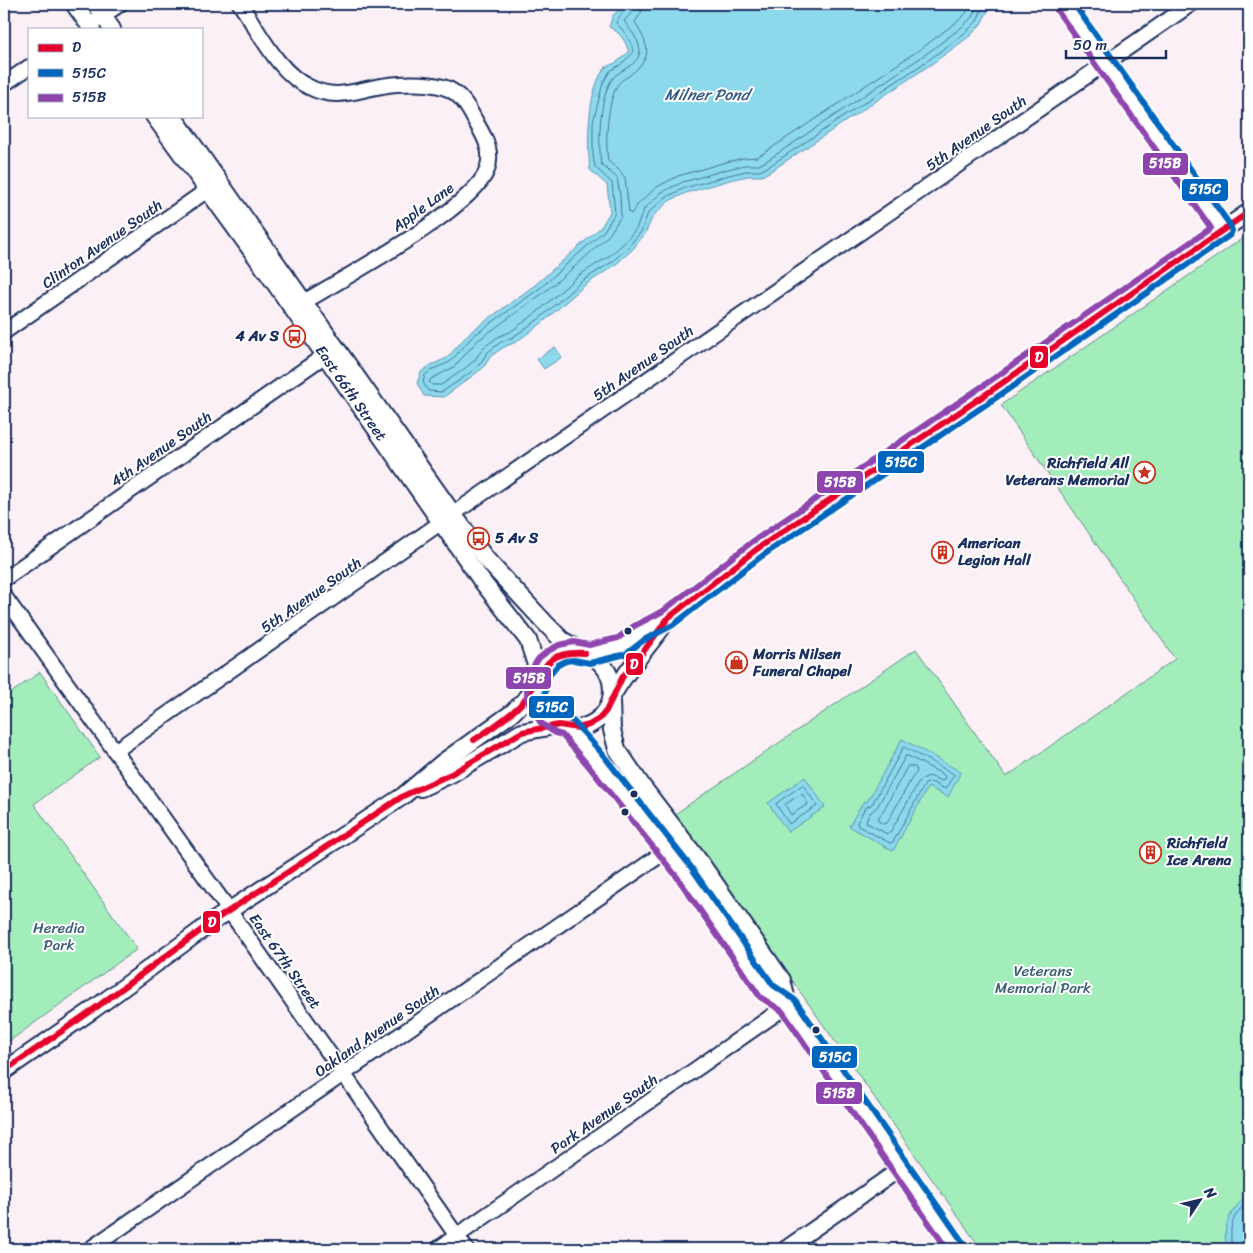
<svg xmlns="http://www.w3.org/2000/svg" width="1253" height="1253" viewBox="0 0 1253 1253" font-family="Sriracha,sans-serif">
<style>
.park{fill:#a3edbb;stroke:#5f8e8c}
.water{fill:#8cd9ec;stroke:#5f95b3}
.lines{fill:none;stroke-linecap:round;stroke-linejoin:round}
.shore{stroke:#487397;stroke-width:1}
.minor-casing{stroke:#1b2f5e;stroke-width:18}
.major-casing{stroke:#1b2f5e;stroke-width:20}
.minor{stroke:#fff;stroke-width:14}
.major{stroke:#fff;stroke-width:16}
.bus-1-casing{stroke:#fff;stroke-width:10}
.bus-2-casing{stroke:#fff;stroke-width:10}
.bus-3-casing{stroke:#fff;stroke-width:10}
.bus-1{stroke:#e4002b;stroke-width:6}
.bus-2{stroke:#0065bd;stroke-width:6}
.bus-3{stroke:#8e44ad;stroke-width:6}
.bus-dot{fill:#1b2f5e;stroke:#fff;stroke-width:2}
.labels{text-anchor:middle;dominant-baseline:central;stroke-width:4;stroke-linejoin:round;paint-order:stroke}
.street-label{font-size:15px;fill:#1b2f5e;stroke:#fff}
.poi-label{font-size:15px;font-weight:bold;fill:#1b2f5e;stroke:#fff;text-anchor:start}
.park-label{font-size:15px;fill:#3d5e75;stroke:#fff}
.water-label{font-size:16px;font-style:italic;fill:#375a82;stroke:#fff}
.line-badge{stroke:#fff;stroke-width:2}
.badge-label{font-size:14px;text-anchor:middle;font-weight:bold;fill:#fff}
</style>
<rect width="100%" height="100%" fill="#fbf0f5"/>
<filter id="ink" filterUnits="userSpaceOnUse"><feTurbulence type="fractalNoise" baseFrequency=".02" numOctaves="2"/><feDisplacementMap in="SourceGraphic" scale="10" xChannelSelector="R" yChannelSelector="G"/><feConvolveMatrix kernelMatrix="1 2 1 2 8 2 1 2 1" color-interpolation-filters="sRGB"/></filter>
<g filter="url(#ink)">
<g class="park">
<path d="M1249 234V1249H981L675 814 916 649 1006 777 1175 659 1001 405Z"/>
<path d="M40 672 100 757 34 804 137 949 4 1045V698Z"/>
</g>
<g class="water">
<path d="M627 4H989V9L981 24 970 36 933 63 774 169 762 176H747L730 180 686 193 669 201 653 216 645 234 632 250 614 266 585 285 542 323 516 342 504 347 491 356 483 368 444 397 424 396 417 383 421 372 431 365 447 358 469 333 535 285 601 227 610 212 607 185 590 170C587 145 587 87 606 67 609 65 614 64 617 62 621 59 625 55 629 52 625 40 620 32 609 27L613 15Z"/>
<path d="M555 347 562 357 544 369 537 359Z"/>
<path d="M902 739 961 772 948 797 928 787 893 851 849 826 864 801 867 802Z"/>
<path d="M805 777 825 807 788 832 768 803Z"/>
<path d="M1249 1192V1249H1228C1219 1224 1233 1210 1249 1192Z"/>
</g>
<g class="lines">
<g class="shore">
<path d="M628 4C628 12 618 15 616 23 624 31 633 41 633 53L620 65 610 71 603 83 593 122V155L595 167 612 183 615 213 604 231 539 289 473 336 450 362 433 369 425 375 423 382 428 391 442 392 467 375 479 365 488 352 501 342 513 337 539 319 582 281 612 262 628 247 641 232 648 213 666 197 685 188 729 175 746 171H760L771 165 930 59 966 32 977 21 984 4"/>
<path d="M635 4 633 11 624 21C630 30 643 44 639 55 636 65 623 69 616 75 599 88 598 145 601 164L617 178 620 195 621 216 609 235 579 263 543 293 477 341 454 367 431 379 429 382 432 385H441L463 370 474 361 484 347 498 337 510 332 535 314 578 276 608 257 624 243 636 229 644 209 662 192 683 182 728 169 745 165H759L768 160 926 54 962 27 972 17 978 4"/>
<path d="M642 4 641 13 635 22C648 46 655 55 630 75 626 78 621 80 618 84 607 103 605 140 608 161L620 171 625 178 629 212 631 214 639 203 657 187 678 176 726 162 744 158 757 157 764 153 922 48 958 21 966 13 970 4"/>
<path d="M904 747 952 773 954 775 945 789 931 782 925 784 893 842 890 843 858 826 857 823 865 808 872 804Z"/>
<path d="M906 756H908L944 775 945 778 942 781 929 776 920 780 890 833 887 834 867 823 866 820 870 813 877 807Z"/>
<path d="M908 766H911L916 768 917 772 912 778 887 823 884 824 878 821V818L883 811Z"/>
<path d="M803 785 817 806 789 824 776 804Z"/>
<path d="M801 794 803 795 808 804 791 815 785 805Z"/>
<path d="M1232 1249C1229 1223 1231 1219 1249 1199"/>
</g>
<defs>
<g id="minor">
<path d="M240 4C259 31 278 73 309 87 336 101 356 90 382 86 398 83 427 82 443 87 461 92 469 109 477 124 486 139 493 153 487 170 473 209 343 278 304 302"/>
<path d="M1063 4 1223 230"/>
<path d="M95 21 120 4"/>
<path d="M4 84 29 67"/>
<path d="M4 332 216 184"/>
<path d="M4 579 334 349"/>
<path d="M4 596 226 906 466 1249"/>
<path d="M115 751 463 507 1191 4"/>
<path d="M90 1249 682 840"/>
<path d="M438 1249 788 1005"/>
<path d="M785 1249 900 1169"/>
</g>
<g id="major">
<path d="M74 4 92 29"/>
<path d="M95 4 112 29"/>
<path id="s1" d="M154 116 265 269 481 580 528 640 539 674"/>
<path d="M173 116 453 514 486 559 547 625 562 640 585 653"/>
<circle cx="574" cy="690" r="38"/>
<path d="M589 654 622 646 639 633 668 618 757 549 995 388 1249 212"/>
<path d="M612 696C627 669 648 647 666 622"/>
<path d="M611 701 612 730 617 749 642 786 700 862 782 980 788 1005"/>
<path d="M567 727 593 757 684 872 767 991 788 1005 957 1249"/>
<path d="M421 788 451 774 522 732 559 725"/>
<path d="M4 1071 94 1009 215 920 403 796 442 763 512 713 524 701 536 684"/>
</g>
</defs>
<use href="#minor" class="minor-casing"/>
<use href="#major" class="major-casing"/>
<use href="#minor" class="minor"/>
<use href="#major" class="major"/>
<defs>
<g id="bus-1">
<path d="M474 740C490 729 507 719 521 704 546 677 537 650 585 653"/>
<path d="M4 1071 94 1009 215 920 403 796 451 774 522 732 559 725 578 728 589 725 599 719 606 711 623 676 635 663 668 618 757 549 995 388 1249 212"/>
</g>
<path id="bus-2" d="M964 1244 795 1000 773 985 691 867 600 751 573 721 554 712 545 694 547 678 558 665 566 661 574 660 590 663 626 654 644 640 673 625 762 556 1000 395 1230 235 1232 231 1230 225 1074 4"/>
<path id="bus-3" d="M947 1249 782 1011 760 997 677 877 586 763 562 735 555 733 541 723 533 712 527 698V683L531 670 539 658 548 651 559 645 574 642 589 645 618 638 634 626 663 611 752 542 990 381 1211 228 1056 9"/>
</defs>
<use href="#bus-1" class="bus-1-casing"/>
<use href="#bus-2" class="bus-2-casing"/>
<use href="#bus-3" class="bus-3-casing"/>
<use href="#bus-1" class="bus-1"/>
<use href="#bus-2" class="bus-2"/>
<use href="#bus-3" class="bus-3"/>
</g>
</g>
<defs>
<symbol id="bus-ring" viewBox="-11 -11 22 22"><circle r="9.5" fill="#fff" stroke="#c8321e" stroke-width="1.5"/><path d="M-5-6H5V4H4V6H2V4H-2V6H-4V4H-5ZM-3.5-4V0h7V-4ZM-3.5 1.2v1.5H-2V1.2ZM2 1.2v1.5H3.5V1.2Z" fill="#c8321e"/></symbol>
<symbol id="sight-ring" viewBox="-11 -11 22 22"><circle r="9.5" fill="#fff" stroke="#c8321e" stroke-width="1.5"/><path d="M0-6L1.8-2.2L6-1.7L2.9 1.2L3.7 5.4L0 3.3L-3.7 5.4L-2.9 1.2L-6-1.7L-1.8-2.2Z" fill="#c8321e"/></symbol>
<symbol id="building-ring" viewBox="-11 -11 22 22"><circle r="9.5" fill="#fff" stroke="#c8321e" stroke-width="1.5"/><path d="M-4-6H4V6H1V3H-1V6H-4ZM-2.5-4.3h1.7v1.8h-1.7ZM.8-4.3h1.7v1.8H.8ZM-2.5-1h1.7V.8h-1.7ZM.8-1h1.7V.8H.8Z" fill="#c8321e"/></symbol>
<symbol id="shop-ring" viewBox="-11 -11 22 22"><circle r="9.5" fill="#fff" stroke="#c8321e" stroke-width="1.5"/><path d="M-5-2.5h2.3a2.7 3.5 0 0 1 5.4 0H5L5.5 6h-11ZM-1.5-2.5h3a1.5 2.3 0 0 0-3 0Z" fill="#c8321e"/></symbol>
</defs>
<g fill-rule="evenodd">
<use href="#bus-ring" x="282" y="324" width="25" height="25"/>
<use href="#sight-ring" x="1132" y="460" width="25" height="25"/>
<use href="#bus-ring" x="466" y="526" width="25" height="25"/>
<use href="#building-ring" x="930" y="540" width="25" height="25"/>
<use href="#shop-ring" x="724" y="650" width="25" height="25"/>
<use href="#building-ring" x="1138" y="840" width="25" height="25"/>
</g>
<g class="bus-dot">
<circle cx="628" cy="631" r="4.5"/>
<circle cx="634" cy="794" r="4.5"/>
<circle cx="625" cy="812" r="4.5"/>
<circle cx="816" cy="1030" r="4.5"/>
</g>
<g class="labels">
<g class="street-label">
<text transform="translate(976 133) rotate(-35)">5th Avenue South</text>
<text transform="translate(423 207) rotate(-36)">Apple Lane</text>
<text transform="translate(102 244) rotate(-35)">Clinton Avenue South</text>
<text transform="translate(643 363) rotate(-35)">5th Avenue South</text>
<text stroke="none"><textPath href="#s1" startOffset="340">East 66th Street</textPath></text>
<text transform="translate(161 449) rotate(-35)">4th Avenue South</text>
<text transform="translate(311 595) rotate(-35)">5th Avenue South</text>
<text transform="translate(285 961) rotate(55)">East 67th Street</text>
<text transform="translate(377 1031) rotate(-35)">Oakland Avenue South</text>
<text transform="translate(604 1114) rotate(-35)">Park Avenue South</text>
</g>
<g class="poi-label">
<text x="279" y="336" text-anchor="end">4 Av S</text>
<text x="1129" y="463" text-anchor="end">Richfield All<tspan x="1129" dy="17">Veterans Memorial</tspan></text>
<text x="495" y="538">5 Av S</text>
<text x="958" y="543">American<tspan x="958" dy="17">Legion Hall</tspan></text>
<text x="753" y="654">Morris Nilsen<tspan x="753" dy="17">Funeral Chapel</tspan></text>
<text x="1167" y="843">Richfield<tspan x="1167" dy="17">Ice Arena</tspan></text>
</g>
<g class="park-label">
<text x="59" y="928">Heredia<tspan x="59" dy="17">Park</tspan></text>
<text x="1043" y="971">Veterans<tspan x="1043" dy="17">Memorial Park</tspan></text>
</g>
<g class="water-label">
<text x="707" y="94">Milner Pond</text>
</g>
</g>
<g class="line-badge">
<rect x="1142" y="152" width="47" height="24" rx="5" fill="#8e44ad"/>
<rect x="1181" y="178" width="48" height="24" rx="5" fill="#0065bd"/>
<rect x="1029" y="345" width="20" height="24" rx="5" fill="#e4002b"/>
<rect x="877" y="450" width="48" height="24" rx="5" fill="#0065bd"/>
<rect x="816" y="470" width="48" height="24" rx="5" fill="#8e44ad"/>
<rect x="625" y="652" width="19" height="24" rx="5" fill="#e4002b"/>
<rect x="505" y="666" width="47" height="24" rx="5" fill="#8e44ad"/>
<rect x="528" y="695" width="47" height="24" rx="5" fill="#0065bd"/>
<rect x="202" y="910" width="19" height="24" rx="5" fill="#e4002b"/>
<rect x="811" y="1045" width="47" height="24" rx="5" fill="#0065bd"/>
<rect x="815" y="1081" width="48" height="24" rx="5" fill="#8e44ad"/>
</g>
<g class="badge-label">
<text x="1165" y="168">515B</text>
<text x="1205" y="194">515C</text>
<text x="1039" y="362">D</text>
<text x="901" y="467">515C</text>
<text x="840" y="487">515B</text>
<text x="634" y="669">D</text>
<text x="529" y="683">515B</text>
<text x="552" y="712">515C</text>
<text x="212" y="927">D</text>
<text x="835" y="1062">515C</text>
<text x="839" y="1098">515B</text>
</g>
<rect width="1253" height="1253" fill="none" stroke="#fff" stroke-width="20"/>
<rect x="10" y="10" width="1233" height="1233" fill="none" stroke="#1b2f5e" stroke-width="2" filter="url(#ink)"/>
<rect x="28" y="28" width="175" height="90" fill="#ffffff" stroke="#a4acbf"/>
<rect x="38" y="44" width="25" height="8" fill="#e4002b" stroke="#a4acbf"/>
<text x="72" y="52" font-size="15" fill="#1b2f5e">D</text>
<rect x="38" y="69" width="25" height="8" fill="#0065bd" stroke="#a4acbf"/>
<text x="72" y="78" font-size="15" fill="#1b2f5e">515C</text>
<rect x="38" y="94" width="25" height="8" fill="#8e44ad" stroke="#a4acbf"/>
<text x="72" y="102" font-size="15" fill="#1b2f5e">515B</text>
<g transform="translate(1200 1200) rotate(55)" stroke="#ffffff" stroke-width="4" paint-order="stroke">
<path d="M0-4L9 19L0 12L-9 19Z" fill="#1b2f5e"/>
<text y="-8" font-size="14" font-weight="bold" text-anchor="middle" fill="#1b2f5e">N</text>
</g>
<path d="M1066 50v8h100v-8" fill="none" stroke="#1b2f5e" stroke-width="2.5"/>
<text x="1073" y="50" font-size="15" fill="#1b2f5e" stroke="#ffffff" stroke-width="4" paint-order="stroke">50 m</text>
</svg>
